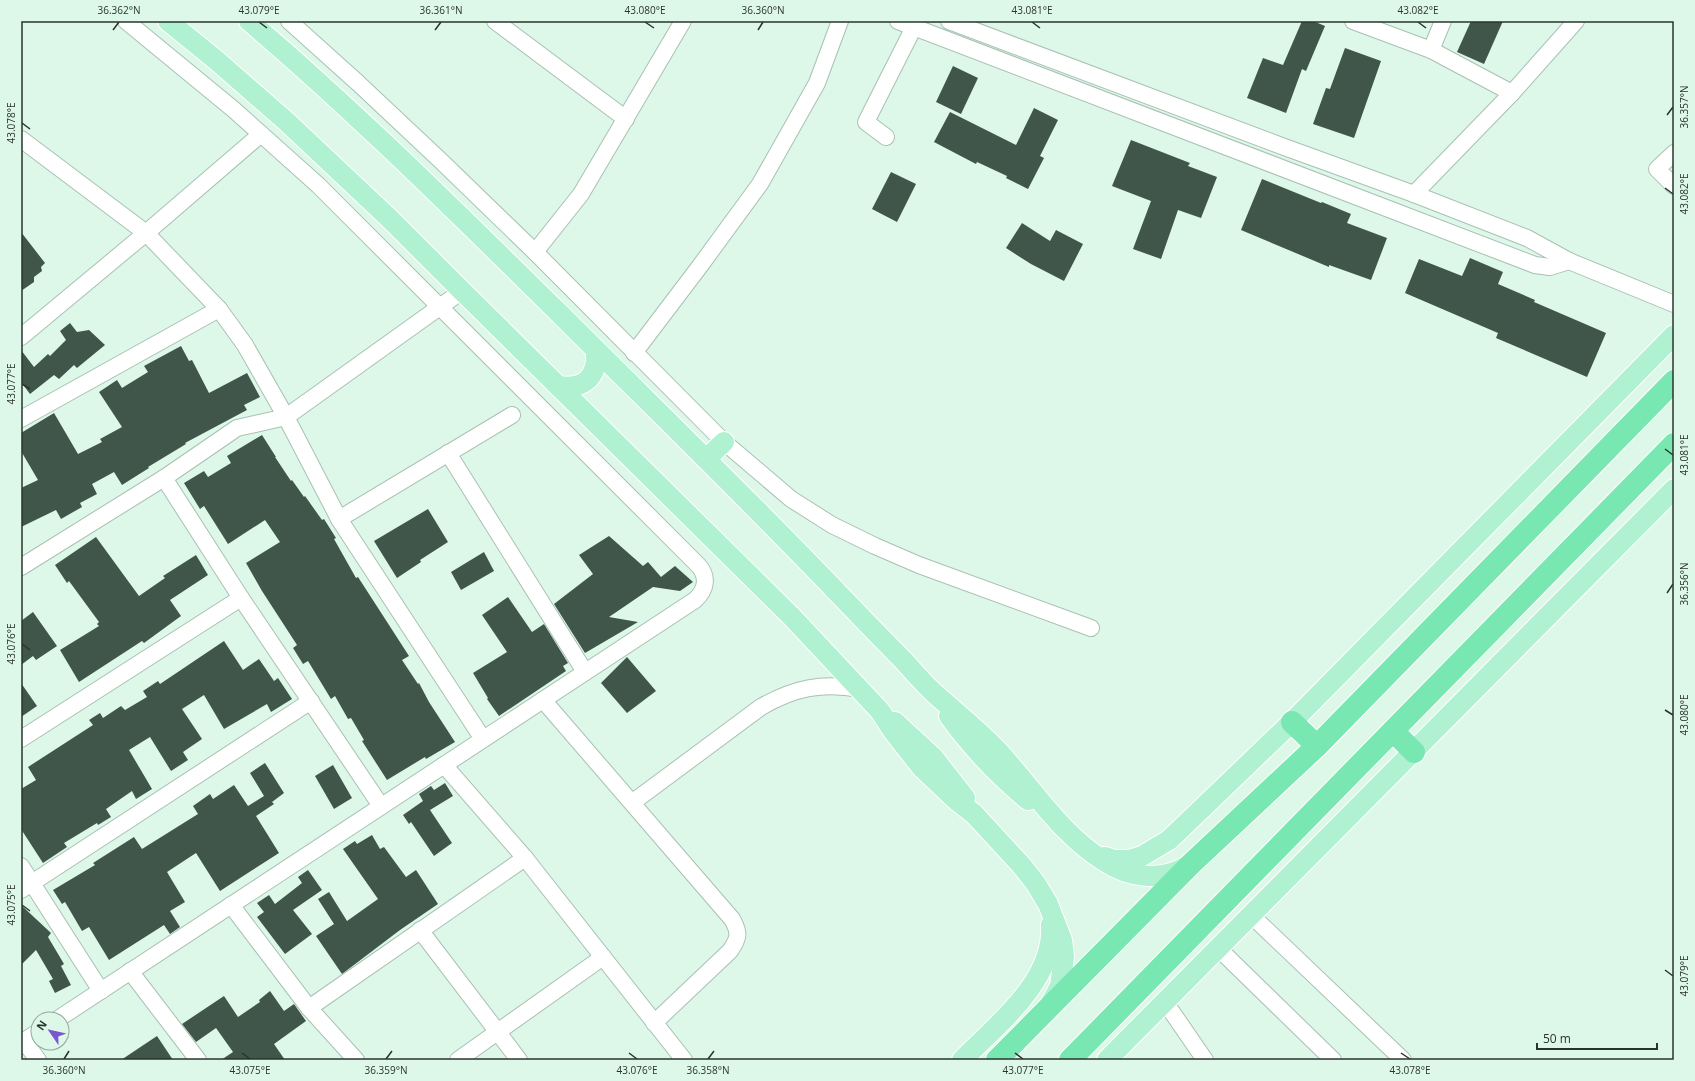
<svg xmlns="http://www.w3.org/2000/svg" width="1695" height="1081" viewBox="0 0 1695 1081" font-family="'Open Sans',sans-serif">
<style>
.building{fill:#40564a}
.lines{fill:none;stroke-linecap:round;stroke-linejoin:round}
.minor-casing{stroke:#a8c1b3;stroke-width:18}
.major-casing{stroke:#fff;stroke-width:22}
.highway-casing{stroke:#fff;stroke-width:24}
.minor{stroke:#fff;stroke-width:16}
.major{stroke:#aff1d0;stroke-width:20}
.highway{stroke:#79e7b1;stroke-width:22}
.ticks{fill:none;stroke:#2a342e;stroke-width:1.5}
.neatline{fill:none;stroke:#2a342e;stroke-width:1.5}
.ticks-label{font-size:10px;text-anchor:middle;fill:#2a342e}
</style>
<rect width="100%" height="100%" fill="#ddf7e8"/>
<g class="building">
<path d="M1302 21H1313L1325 26 1306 71 1302 69 1286 113 1247 98 1263 58 1283 65Z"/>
<path d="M1471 21H1503L1484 64 1457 52Z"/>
<path d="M1345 48 1381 61 1354 138 1313 124 1326 88 1330 89Z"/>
<path d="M953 66 978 78 961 114 936 102Z"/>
<path d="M1034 108 1058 120 1040 156 1044 158 1028 189 1006 178 1007 176 977 162 976 164 934 142 950 112 1016 145Z"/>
<path d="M1131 140 1190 163 1188 166 1217 177 1201 218 1178 210 1161 259 1133 249 1151 201 1112 186Z"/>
<path d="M891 172 916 184 897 222 872 209Z"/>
<path d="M1262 179 1321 203 1322 202 1351 214 1347 223 1387 238 1371 280 1329 265V267L1241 230Z"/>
<path d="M1022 223 1050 241 1056 230 1083 244 1064 281 1031 264 1006 248Z"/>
<path d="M21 232 45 263 41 267 42 271 34 277V282L21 291Z"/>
<path d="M1470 258 1503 272 1498 284 1535 300 1534 302 1606 333 1587 377 1496 338 1498 333 1405 293 1419 259 1462 276Z"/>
<path d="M70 323 77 332 89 330 105 345 77 368 74 365 59 379 54 375 30 394 21 382V350L34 367 48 354 50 356 66 340 60 331Z"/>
<path d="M181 346 189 361 192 360 209 393 247 373 260 397 244 405 247 410 185 443 186 444 148 467 149 468 122 485 114 472 92 484 97 494 80 503 82 507 61 519 56 510 21 527V488L38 480 21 451V433L54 413 78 454 102 442 100 439 122 427 99 392 117 380 122 388 148 372 144 366Z"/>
<path d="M262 435 276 457H275L291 481 292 480 304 497 305 496 322 520 324 519 336 538 334 539 356 578 358 577 409 656 402 660 418 684 419 683 429 702 455 742 426 759 425 757 387 780 362 741 364 740 351 718 348 719 335 696 331 699 308 661 303 664 293 648 297 645 262 591 246 563 280 542 265 520 228 544 204 506 200 509 184 483 204 471 208 477 231 463 227 456Z"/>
<path d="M428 509 448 542 420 560 421 562 397 578 374 541Z"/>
<path d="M609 536 643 566 648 562 661 577 675 566 693 582 680 591 653 587 609 617 638 622 585 653 554 604 593 574 579 555Z"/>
<path d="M96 537 139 596 165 578 163 576 196 555 208 575 170 600 181 616 144 643 142 641 79 682 60 650 99 626 97 624 99 622 69 581 67 583 55 565Z"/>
<path d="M484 552 494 571 461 590 451 572Z"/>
<path d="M508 597 532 632 544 624 568 663 563 666 566 671 499 716 487 699 488 698 473 673 507 652 482 615Z"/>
<path d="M33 612 57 646 36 660 33 656 21 665V621Z"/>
<path d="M224 641 243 670 259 659 274 681 278 678 292 699 271 712 267 704 224 729 204 695 182 709 202 739 183 752 188 760 171 771 150 737 129 750 152 789 136 799 132 791 106 809 111 817 98 825 97 823 64 843 67 847 43 863 21 829V789L36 780 28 767 93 725 89 720 100 713 103 718 121 706 125 710 147 697 143 691 158 681 160 684Z"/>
<path d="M627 657 656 691 627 713 601 683Z"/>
<path d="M21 683 37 706 21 717Z"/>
<path d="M265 763 284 793 272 802 274 804 256 816 279 853 220 891 196 853 167 872 185 902 170 911 180 927 170 934 164 925 109 960 89 927 82 931 65 902 62 904 53 890 95 865 93 863 134 837 142 849 198 814 193 806 210 794 213 799 234 785 248 806 264 796 250 773Z"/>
<path d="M333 765 352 798 334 809 315 776Z"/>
<path d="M445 783 453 796 430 810 452 843 434 856 411 822 409 824 403 815 423 801 419 794 431 786 434 790Z"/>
<path d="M372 835 380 849 384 847 406 877 416 870 438 904 400 930 342 974 316 936 334 924 318 899 329 892 347 921 378 899 343 849 355 841 357 844Z"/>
<path d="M308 870 322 890 293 910 312 934 285 954 257 917 264 912 257 903 269 895 275 904 302 883 298 877Z"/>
<path d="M21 905 51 933 48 937 64 964 61 966 71 985 55 993 49 981 53 979 36 950 21 965Z"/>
<path d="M270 991 284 1011 294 1004 306 1021 274 1044 285 1060H221L233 1052 216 1028 196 1042 182 1024 224 996 238 1017 260 1002 259 1000Z"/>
<path d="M157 1036 173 1060H121Z"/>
</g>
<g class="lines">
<defs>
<g id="minor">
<path d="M289 21 358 83 441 161 535 252 724 442 791 499 832 525 875 546 919 565 1091 628"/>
<path d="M495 21 626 119"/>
<path d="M898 21 1535 265 1550 267 1569 261"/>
<path d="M949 21 1287 148 1414 194 1527 238 1569 261 1674 304"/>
<path d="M1353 21 1431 50 1512 93"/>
<path d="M1431 50 1443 21"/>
<path d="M886 137 866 122 914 27"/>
<path d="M21 139 146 233 219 309 245 345 286 417 339 519 483 739"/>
<path d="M1674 153 1657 169 1674 186"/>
<path d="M1414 194 1512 93 1576 21"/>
<path d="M535 252 581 194 683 21"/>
<path d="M21 337 146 233 261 134"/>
<path d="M634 353 700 266 760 184 817 83 840 21"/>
<path d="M21 419 219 309"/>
<path d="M448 453 585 672"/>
<path d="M164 478 241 598 381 806"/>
<path d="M339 519 512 415"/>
<path d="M21 567 164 478 237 428 286 417 462 291"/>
<path d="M543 700 732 919C740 933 739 938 730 951L654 1023"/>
<path d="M21 739 241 598"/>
<path d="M444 765 525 858 684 1060"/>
<path d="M633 802 761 707C794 688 822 682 860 689"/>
<path d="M21 866 101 991"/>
<path d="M21 890 311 701"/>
<path d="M231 905 309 1008 356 1060"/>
<path d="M1252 916 1403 1060"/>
<path d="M420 930 519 1060"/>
<path d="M1218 948 1333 1060"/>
<path d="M130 971 198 1060"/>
<path d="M1165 1002 1205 1060"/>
<path d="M309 1008 525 858"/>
<path d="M58 1019 695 600C706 590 709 577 698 565L318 185 233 109 126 21"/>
<path d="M24 1041 38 1060"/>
<path d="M21 1043 38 1032"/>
<path d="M458 1060 603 957"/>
</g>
<g id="major">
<path d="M168 21 216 60 287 122 391 220 462 291 792 617 880 711 893 731 922 768 956 800 974 814 1022 866 1036 884 1048 904 1062 940 1064 957 1060 986 1050 1005"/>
<path d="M249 21C356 112 456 212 556 310 649 403 744 495 835 590 858 614 880 637 903 660 913 671 923 683 934 693 955 712 977 729 996 749 1032 787 1059 833 1104 861 1129 878 1162 882 1189 865"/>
<path d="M558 386C584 390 598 377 596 351"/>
<path d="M706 459 724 442"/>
<path d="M949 716C972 748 998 775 1028 800"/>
<path d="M895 722 933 757 965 798"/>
<path d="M1105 857 1114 860H1129L1142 856 1169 840 1292 722 1674 335"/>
<path d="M962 1060C997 1025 1055 980 1051 925"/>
<path d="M1107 1060 1674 489"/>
</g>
<g id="highway">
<path d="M1292 722 1317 746"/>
<path d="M1393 731 1414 752"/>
<path d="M997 1060 1192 863 1317 746 1674 381"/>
<path d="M1070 1060 1674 444"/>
</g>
</defs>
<use href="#minor" class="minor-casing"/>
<use href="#major" class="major-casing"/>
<use href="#highway" class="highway-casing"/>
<use href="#minor" class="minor"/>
<use href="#major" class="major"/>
<use href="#highway" class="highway"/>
</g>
<path class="ticks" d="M259 22 267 28M645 22 654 28M1032 22 1040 28M1418 22 1426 28M113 30 119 22M435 30 441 22M758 30 763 22M1667 115 1673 107M22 123 30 129M1665 188 1673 194M22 384 30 389M1665 449 1673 455M1667 593 1673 584M22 644 30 650M1665 710 1673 715M22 905 30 911M1665 970 1673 976M242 1053 250 1059M629 1053 637 1059M1015 1053 1023 1059M1401 1053 1410 1059M64 1059 69 1051M386 1059 392 1051M708 1059 714 1051"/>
<rect width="1695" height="1081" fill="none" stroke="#ddf7e8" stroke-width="44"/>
<g transform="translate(50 1031) rotate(304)"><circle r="19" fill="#ddf7e8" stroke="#95a99e"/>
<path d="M0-3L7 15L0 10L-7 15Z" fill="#7857d1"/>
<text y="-6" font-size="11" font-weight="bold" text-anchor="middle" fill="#2a342e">N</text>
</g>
<path d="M1537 1043v6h120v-6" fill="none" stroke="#2a342e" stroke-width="2"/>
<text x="1543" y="1043" font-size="12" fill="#2a342e" stroke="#ddf7e8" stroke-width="3" paint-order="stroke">50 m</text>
<rect x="22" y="22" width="1651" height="1037" class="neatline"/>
<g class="ticks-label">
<text x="119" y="14">36.362°N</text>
<text x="259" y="14">43.079°E</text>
<text x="441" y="14">36.361°N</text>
<text x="645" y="14">43.080°E</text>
<text x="763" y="14">36.360°N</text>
<text x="1032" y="14">43.081°E</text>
<text x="1418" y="14">43.082°E</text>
<text transform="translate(1684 107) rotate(-90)" y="4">36.357°N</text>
<text transform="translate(11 123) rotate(-90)" y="4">43.078°E</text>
<text transform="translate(1684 194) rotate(-90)" y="4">43.082°E</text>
<text transform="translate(11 384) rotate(-90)" y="4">43.077°E</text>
<text transform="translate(1684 455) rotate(-90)" y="4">43.081°E</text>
<text transform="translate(1684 584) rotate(-90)" y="4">36.356°N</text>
<text transform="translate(11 644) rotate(-90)" y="4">43.076°E</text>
<text transform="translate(1684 715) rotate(-90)" y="4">43.080°E</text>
<text transform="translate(11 905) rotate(-90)" y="4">43.075°E</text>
<text transform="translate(1684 976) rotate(-90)" y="4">43.079°E</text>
<text x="64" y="1074">36.360°N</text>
<text x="250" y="1074">43.075°E</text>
<text x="386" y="1074">36.359°N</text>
<text x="637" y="1074">43.076°E</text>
<text x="708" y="1074">36.358°N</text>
<text x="1023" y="1074">43.077°E</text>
<text x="1410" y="1074">43.078°E</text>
</g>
</svg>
